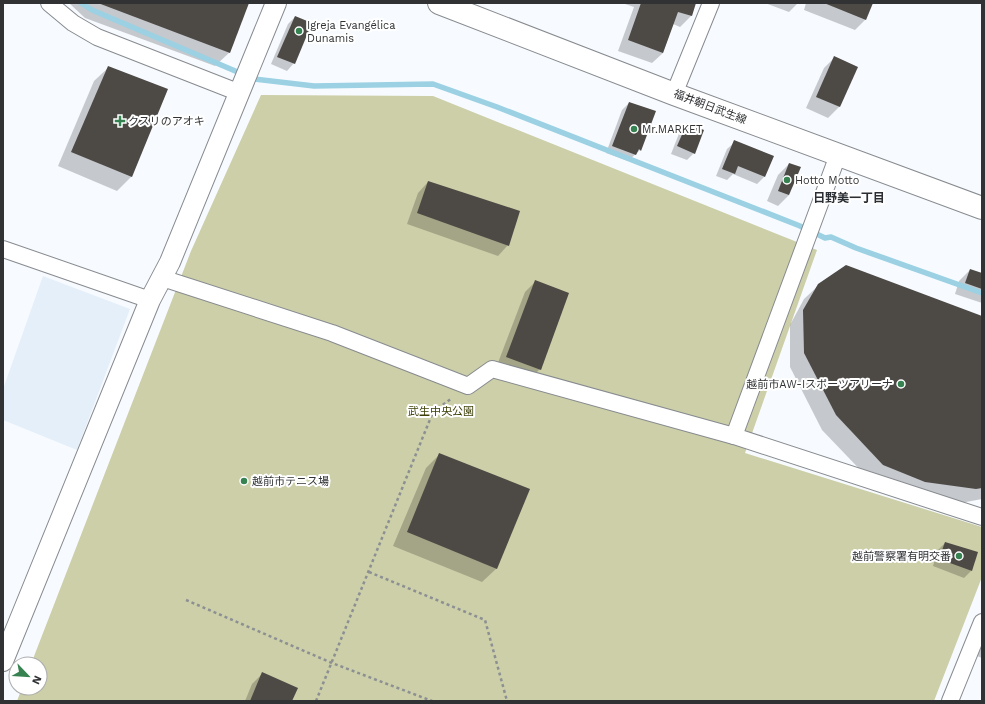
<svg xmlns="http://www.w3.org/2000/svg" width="985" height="704" viewBox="0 0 985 704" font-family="'Work Sans','Noto Sans JP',sans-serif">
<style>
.built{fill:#e5effa}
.green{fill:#cccfa8}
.shadow{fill:#0003}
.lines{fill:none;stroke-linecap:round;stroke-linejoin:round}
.stream{stroke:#9bd1e3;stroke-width:5.5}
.building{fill:#4d4945}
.minor-casing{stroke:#878b8f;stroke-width:18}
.tertiary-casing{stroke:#878b8f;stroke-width:22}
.primary-casing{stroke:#878b8f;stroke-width:24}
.path{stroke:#8d9093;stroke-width:2.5;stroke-dasharray:3 3;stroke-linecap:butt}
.minor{stroke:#fff;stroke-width:16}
.tertiary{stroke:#fff;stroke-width:20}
.primary{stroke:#fff;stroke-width:22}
.poi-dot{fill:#368250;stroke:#fff;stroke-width:1.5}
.labels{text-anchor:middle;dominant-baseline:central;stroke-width:4;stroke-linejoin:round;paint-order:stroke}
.poi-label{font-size:11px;fill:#303234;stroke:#fff;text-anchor:start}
.street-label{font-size:11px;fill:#303234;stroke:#fff}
.park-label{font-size:11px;fill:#3e4008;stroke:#fff}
.neighbourhood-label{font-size:12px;font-weight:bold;fill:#2b2f33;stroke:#fff}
</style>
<rect width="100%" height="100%" fill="#f7fbff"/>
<path class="built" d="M43 276 130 309 77 450 3 420V389Z"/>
<path class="green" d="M261 95 433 96 817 250 745 453 982 527V577L934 701H17L22 688H40V664H31L191 251Z"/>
<g class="shadow">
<path d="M69 3H248L230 52 215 66 85 18Z"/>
<path d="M622 3H695L691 16 680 27 673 24 663 53 652 63 618 51 634 7Z"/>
<path d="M765 3H798L789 12Z"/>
<path d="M806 3H872L865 20 855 30 804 10Z"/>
<path d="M295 17 294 63 287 71 271 64 288 24Z"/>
<path d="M835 57 857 67 839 107 828 118 806 108 824 68Z"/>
<path d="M109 67 167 90 131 177 117 191 58 166 94 81Z"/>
<path d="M629 103 640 150 628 161 606 153 622 110Z"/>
<path d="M687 124 694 153 687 160 671 154 680 131Z"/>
<path d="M735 142 764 177 757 184 733 174 727 180 716 176 727 149Z"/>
<path d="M789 164V195L778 206 767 201 778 175Z"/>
<path d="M428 182 508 245 498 256 407 224 418 193Z"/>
<path d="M970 270 982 275V303L955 294 959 281Z"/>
<path d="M536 281 540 369 529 380 496 368 525 292Z"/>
<path d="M819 285 982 317V499L961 503 869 479 822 430 790 367V325L804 299Z"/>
<path d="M440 454 497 568 482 582 393 546 426 468Z"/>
<path d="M945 543 971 571 964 578 933 566 938 550Z"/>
<path d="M982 642V658L977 656Z"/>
<path d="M262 674 291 701H245L252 684Z"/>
</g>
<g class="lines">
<path class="stream" d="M81 3 92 10 254 79 314 86 433 84 497 107 800 226 825 238 831 237 856 248 982 293"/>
</g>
<g class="building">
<path d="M98 3H249L230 53Z"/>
<path d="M641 3H696L692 16 678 12 663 53 628 40Z"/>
<path d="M824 3H873L866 20Z"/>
<path d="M295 16 312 23 295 64 277 57Z"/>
<path d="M834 56 858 67 840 107 816 97Z"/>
<path d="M108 66 168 89 132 177 71 152Z"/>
<path d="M629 102 656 111 641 151 639 149 636 155 612 146Z"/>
<path d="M687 123 704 130 695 154 677 146Z"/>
<path d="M734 140 774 156 765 177 738 166 735 174 722 169Z"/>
<path d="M789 163 801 167 789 195 778 191Z"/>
<path d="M428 181 520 211 509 246 417 213Z"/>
<path d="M846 265 982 316V488L976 489 925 482 883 465 836 415 804 353 803 310 818 284Z"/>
<path d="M970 269 982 273V289L965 283Z"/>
<path d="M535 280 569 293 541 370 506 357Z"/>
<path d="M439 453 530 489 497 569 407 532Z"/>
<path d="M945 542 978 552 972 571 939 559Z"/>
<path d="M262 672 298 688 292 701H250Z"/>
</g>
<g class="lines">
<defs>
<g id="minor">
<path d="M49 3 73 23 97 37 240 93"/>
<path d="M674 94 711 3"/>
<path d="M3 249 150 300"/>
<path d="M162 278 332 333 468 386 492 369 734 436 982 517"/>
<path d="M734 436 838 155"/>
<path d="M950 701 982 622"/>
</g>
<path id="tertiary" d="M3 661 150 300 170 262 276 3"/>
<path id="primary" d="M439 3 674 94 982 208"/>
</defs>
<use href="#minor" class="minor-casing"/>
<use href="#tertiary" class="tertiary-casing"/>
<use href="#primary" class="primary-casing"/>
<g class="path">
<path d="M369 572 485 620 507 701"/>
<path d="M186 600 332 663 432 701"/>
<path d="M316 701 433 412 452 398"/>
</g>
<use href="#minor" class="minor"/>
<use href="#tertiary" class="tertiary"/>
<use href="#primary" class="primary"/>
</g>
<g class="poi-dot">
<circle cx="299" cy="31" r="4"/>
<path d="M118 115h4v4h4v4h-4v4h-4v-4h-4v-4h4z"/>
<circle cx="634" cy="129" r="4"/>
<circle cx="787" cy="180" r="4"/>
<circle cx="901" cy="384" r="4"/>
<circle cx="244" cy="481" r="4"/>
<circle cx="959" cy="556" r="4"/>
</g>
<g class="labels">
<g class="poi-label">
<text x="307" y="25">Igreja Evangélica<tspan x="307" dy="13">Dunamis</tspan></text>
<text x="128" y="121">クスリのアオキ</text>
<text x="642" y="129">Mr.MARKET</text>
<text x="795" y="180">Hotto Motto</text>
<text x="893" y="384" text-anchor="end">越前市AW-Iスポーツアリーナ</text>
<text x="252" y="481">越前市テニス場</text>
<text x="951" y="556" text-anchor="end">越前警察署有明交番</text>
</g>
<g class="street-label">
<text transform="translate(710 107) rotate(21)">福井朝日武生線</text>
</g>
<g class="park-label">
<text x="441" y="411">武生中央公園</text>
</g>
<g class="neighbourhood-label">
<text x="849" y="198">日野美一丁目</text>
</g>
</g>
<rect width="985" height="704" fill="none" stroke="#303234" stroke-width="8"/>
<g transform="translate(28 676) rotate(115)"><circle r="19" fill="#ffffff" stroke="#acadae"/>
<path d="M0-3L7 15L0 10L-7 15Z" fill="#368250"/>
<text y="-6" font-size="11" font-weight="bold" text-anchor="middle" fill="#303234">N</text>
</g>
</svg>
